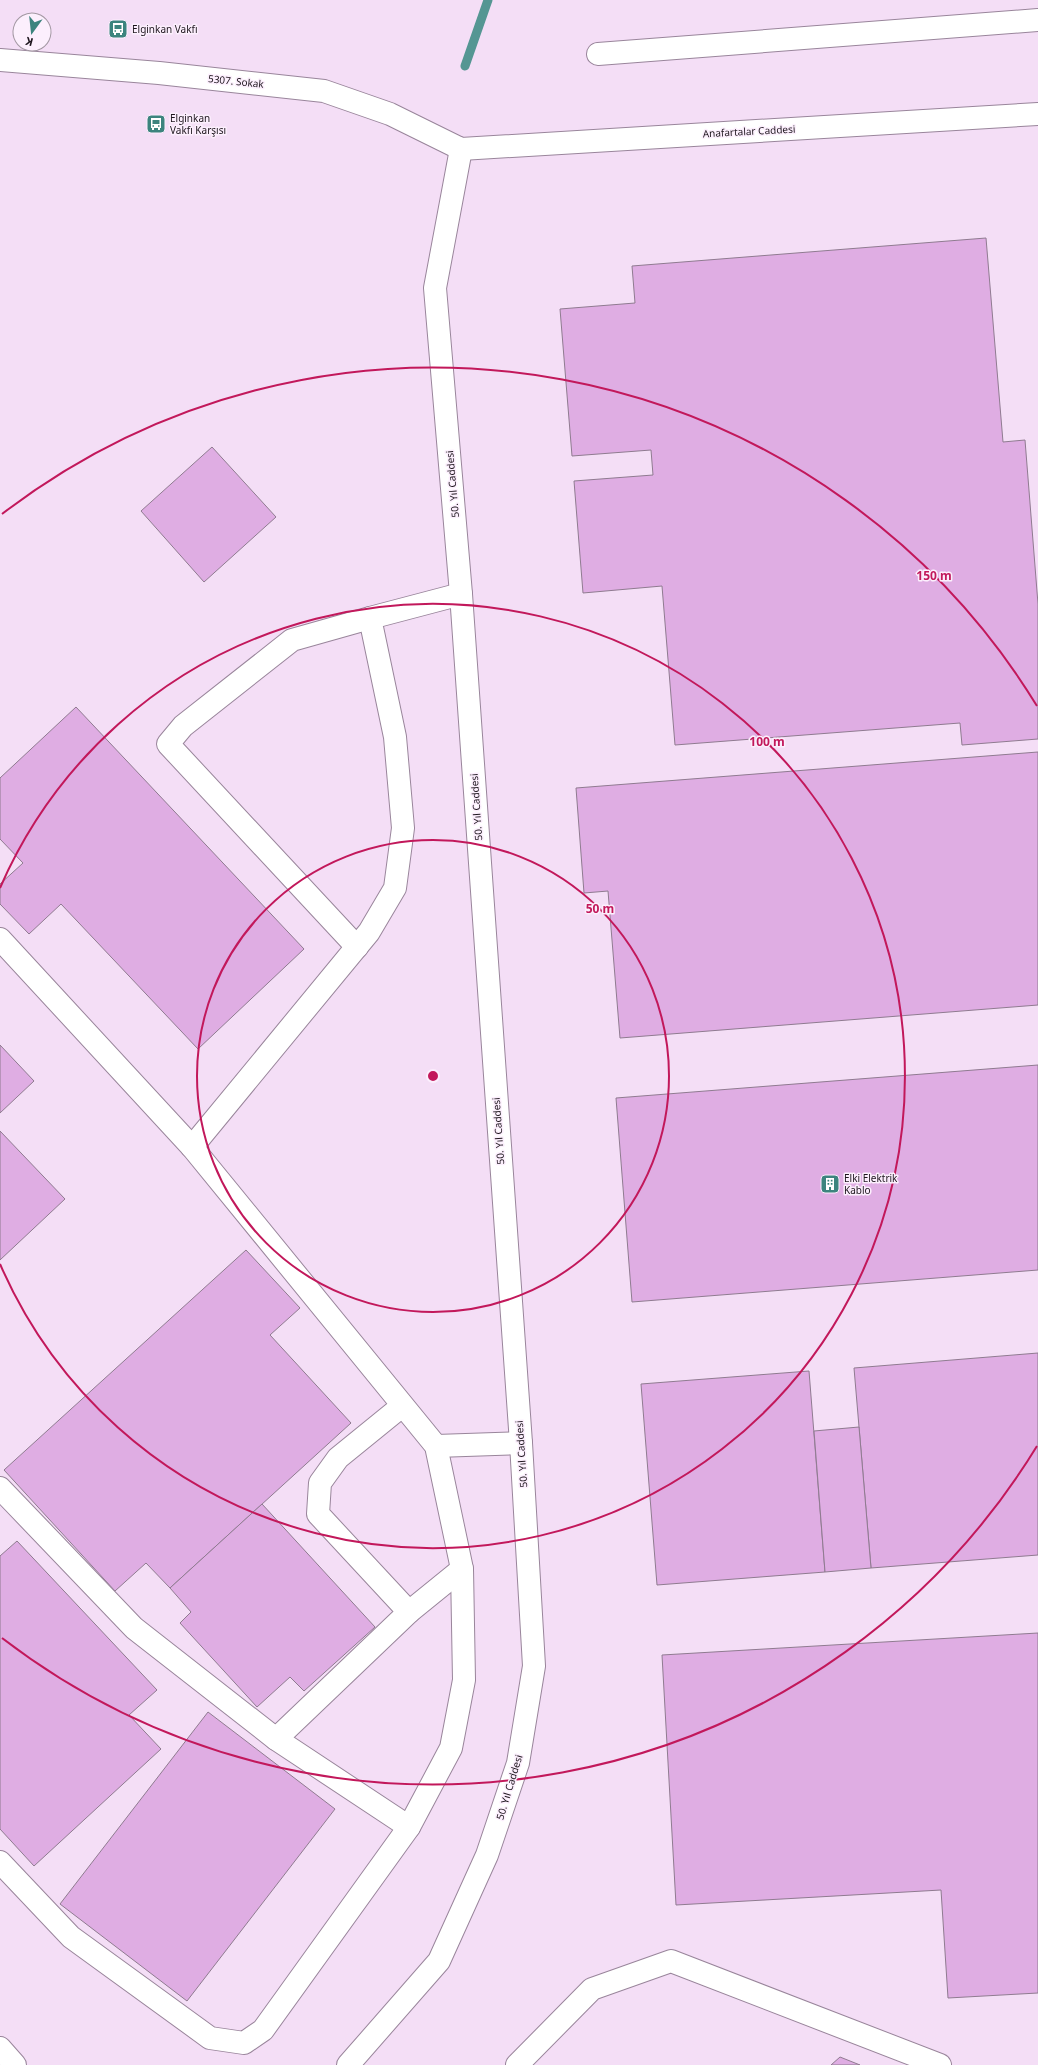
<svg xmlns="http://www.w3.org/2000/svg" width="1038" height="2065" viewBox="0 0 1038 2065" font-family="'Noto Sans',sans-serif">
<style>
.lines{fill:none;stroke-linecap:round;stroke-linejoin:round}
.stream{stroke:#559693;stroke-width:9}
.building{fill:#dfade3;stroke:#8f7b90}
.minor-casing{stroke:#99859b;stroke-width:24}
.tertiary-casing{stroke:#99859b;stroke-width:24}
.minor{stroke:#fff;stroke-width:22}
.tertiary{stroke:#fff;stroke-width:22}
.ring{fill:none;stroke:#c2185b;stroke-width:2}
.labels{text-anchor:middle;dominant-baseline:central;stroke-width:3;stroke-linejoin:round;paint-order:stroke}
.poi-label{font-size:10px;fill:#1d151d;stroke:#fceffd;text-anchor:start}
.street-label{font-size:10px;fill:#1d151d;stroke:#fceffd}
.centre{fill:#c2185b;stroke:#fceffd;stroke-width:2}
.ring-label{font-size:12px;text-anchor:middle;font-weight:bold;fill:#c2185b;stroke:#fceffd;stroke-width:3;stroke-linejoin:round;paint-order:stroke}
</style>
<rect width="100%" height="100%" fill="#f4def6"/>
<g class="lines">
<path class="stream" d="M465 66 488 0"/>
</g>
<g class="building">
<path d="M986 238 1003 442 1025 440 1038 604V739L962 745 960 723 675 745 662 586 583 593 574 481 653 475 651 450 572 456 560 309 635 303 632 266Z"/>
<path d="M212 447 276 517 204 582 141 511Z"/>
<path d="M76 707 304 949 198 1049 61 904 29 934 0 904V884L23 863 0 839V778Z"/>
<path d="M1038 752V1005L620 1038 608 891 584 893 576 788Z"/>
<path d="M0 1045 34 1081 0 1113Z"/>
<path d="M1038 1065V1270L632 1302 616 1098Z"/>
<path d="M0 1131 65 1199 0 1260Z"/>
<path d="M246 1250 300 1308 270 1335 351 1423 170 1588 146 1563 115 1591 4 1470Z"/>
<path d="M1038 1353V1555L871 1568 854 1368Z"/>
<path d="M809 1371 825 1572 657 1585 641 1384Z"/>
<path d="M859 1427 871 1568 825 1572 814 1431Z"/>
<path d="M262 1504 375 1627 304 1691 290 1677 257 1707 180 1623 191 1612 170 1588Z"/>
<path d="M17 1541 157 1690 129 1715 161 1749 34 1866 0 1829V1556Z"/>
<path d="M1038 1633V1993L948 1998 941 1890 676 1905 662 1655Z"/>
<path d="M208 1712 335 1809 187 2001 60 1904Z"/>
<path d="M840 2057 860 2065H831Z"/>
</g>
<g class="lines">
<defs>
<g id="minor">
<path d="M598 54 1038 20"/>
<path d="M0 939 192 1147 436 1446 462 1569 464 1680 451 1748 409 1827 263 2030 244 2043 210 2038 71 1937 0 1862"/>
<path d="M357 947 168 744 183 726 292 640 370 618"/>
<path d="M192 1147 369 932 395 888 403 828 395 737 370 618 461 594"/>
<path d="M402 1406 338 1458 320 1483 318 1514 409 1612 462 1569"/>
<path d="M436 1446 521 1443"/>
<path d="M0 1488 134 1628 276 1739 409 1827"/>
<path d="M276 1739 409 1612"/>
<path d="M0 2048 15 2065"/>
<path d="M517 2065 592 1989 671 1961 940 2065"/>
</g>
<g id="tertiary">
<path d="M0 60 159 73 324 91 390 114 461 149 1038 114"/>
<path d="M348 2065 439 1961 487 1855 518 1763 534 1666 521 1443 461 594 435 288 461 149"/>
</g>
</defs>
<use href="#minor" class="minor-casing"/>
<use href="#tertiary" class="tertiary-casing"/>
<use href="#minor" class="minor"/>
<use href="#tertiary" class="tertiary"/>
</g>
<g class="ring">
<circle cx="433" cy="1076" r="236"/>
<path d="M0 888A472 472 0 1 1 0 1264"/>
<path d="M1037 1446A708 708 0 0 1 2 1638M2 514A708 708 0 0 1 1037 706"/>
</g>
<defs>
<symbol id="bus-square" viewBox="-11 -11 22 22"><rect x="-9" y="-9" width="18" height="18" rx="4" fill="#3c847e" stroke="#fceffd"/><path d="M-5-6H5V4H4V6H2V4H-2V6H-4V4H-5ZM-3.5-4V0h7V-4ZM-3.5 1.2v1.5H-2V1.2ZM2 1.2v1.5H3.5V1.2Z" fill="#fff"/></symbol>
<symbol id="building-square" viewBox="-11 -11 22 22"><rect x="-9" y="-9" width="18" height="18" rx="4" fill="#3c847e" stroke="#fceffd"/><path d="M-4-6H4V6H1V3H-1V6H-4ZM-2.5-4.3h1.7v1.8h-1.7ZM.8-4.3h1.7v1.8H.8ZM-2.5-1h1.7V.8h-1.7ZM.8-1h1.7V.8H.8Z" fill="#fff"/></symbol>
</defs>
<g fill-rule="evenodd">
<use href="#bus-square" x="107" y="18" width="22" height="22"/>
<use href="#bus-square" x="145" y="113" width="22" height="22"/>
<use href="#building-square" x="819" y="1173" width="22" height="22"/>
</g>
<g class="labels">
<g class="poi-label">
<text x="132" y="29">Elginkan Vakfı</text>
<text x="170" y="118">Elginkan<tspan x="170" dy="12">Vakfı Karşısı</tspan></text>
<text x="844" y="1178">Elki Elektrik<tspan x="844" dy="12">Kablo</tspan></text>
</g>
<g class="street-label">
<text transform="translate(236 81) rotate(6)">5307. Sokak</text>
<text transform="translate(749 131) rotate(-3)">Anafartalar Caddesi</text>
<text transform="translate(452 484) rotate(-95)">50. Yıl Caddesi</text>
<text transform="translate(476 807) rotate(-94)">50. Yıl Caddesi</text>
<text transform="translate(498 1131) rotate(-94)">50. Yıl Caddesi</text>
<text transform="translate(521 1454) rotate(-94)">50. Yıl Caddesi</text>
<text transform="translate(509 1787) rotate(-73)">50. Yıl Caddesi</text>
</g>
</g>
<circle cx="433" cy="1076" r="6" class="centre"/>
<g class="ring-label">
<text x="934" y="580">150 m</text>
<text x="767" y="746">100 m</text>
<text x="600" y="913">50 m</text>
</g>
<g transform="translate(32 32) rotate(195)"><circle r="19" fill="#fceffd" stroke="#a398a3"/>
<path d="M0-3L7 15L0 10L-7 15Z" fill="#3c847e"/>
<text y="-6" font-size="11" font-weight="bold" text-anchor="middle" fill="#1d151d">K</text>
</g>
</svg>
